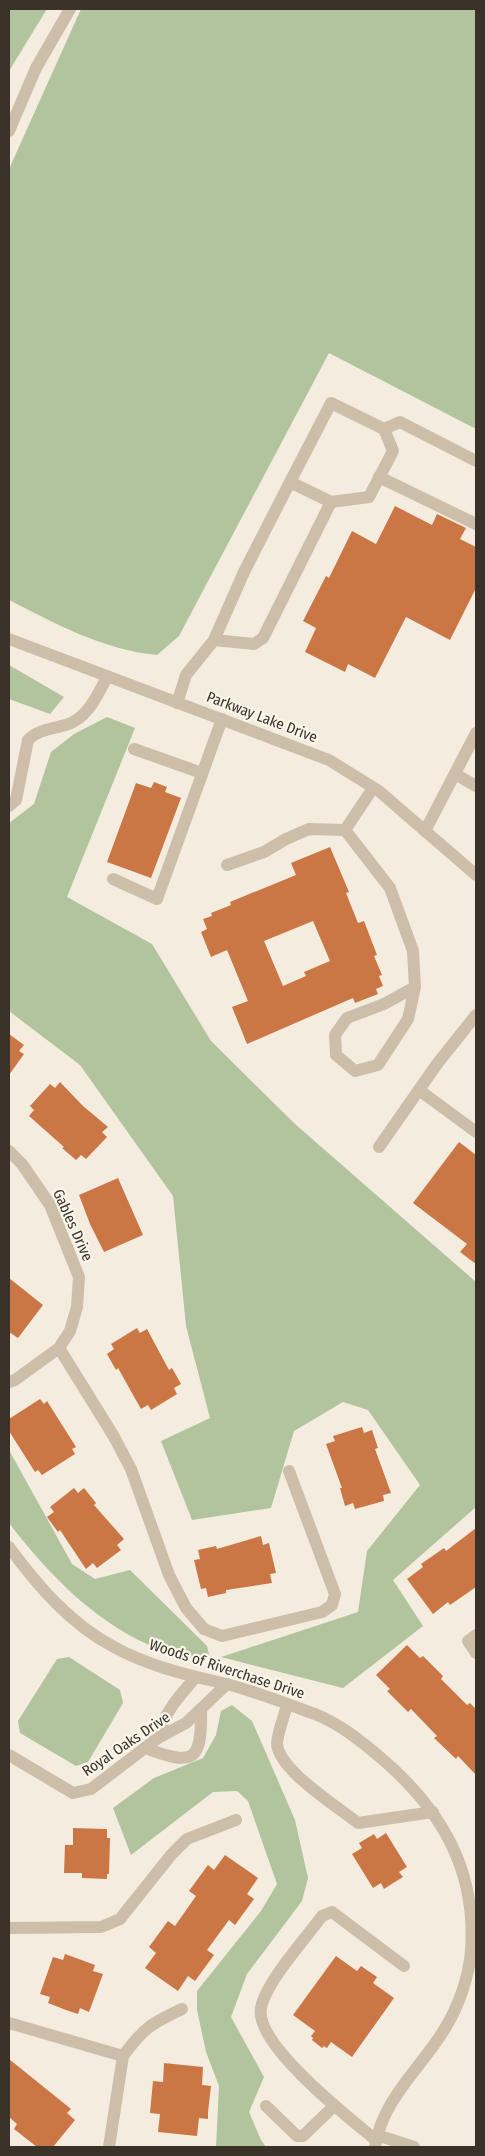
<svg xmlns="http://www.w3.org/2000/svg" width="485" height="2156" viewBox="0 0 485 2156" font-family="'Fira Sans Condensed',sans-serif">
<style>
.green{fill:#b2c49d}
.building{fill:#cb7645;fill-rule:evenodd}
.lines{fill:none;stroke-linecap:round;stroke-linejoin:round}
.minor{stroke:#cdbea9;stroke-width:12}
.labels{text-anchor:middle;dominant-baseline:central;stroke-width:4.5;stroke-linejoin:round;paint-order:stroke}
.street-label{font-size:15px;fill:#3a3129;stroke:#fbf6eb}
</style>
<rect width="100%" height="100%" fill="#f4ecde"/>
<g class="green">
<path d="M9 9H47L9 71Z"/>
<path d="M81 9H476V429L329 353 179 636 157 655C104 650 56 624 9 600V169Z"/>
<path d="M9 665 64 697 50 714 9 699Z"/>
<path d="M107 717 135 728 67 897 152 944 211 1041 295 1124 476 1282V1507L393 1580 423 1626 343 1688 221 1657 358 1612 367 1551 420 1485 368 1410 343 1402 294 1431 271 1508 192 1520 161 1441 210 1418 186 1326 173 1196 80 1065 9 1011V823L34 804 51 752 74 734Z"/>
<path d="M9 1450 72 1564 95 1579 130 1570 207 1646 210 1659C194 1656 176 1655 161 1650 98 1626 49 1575 9 1523Z"/>
<path d="M69 1657 120 1690 123 1703 88 1762 76 1766 20 1733 18 1721 57 1659Z"/>
<path d="M232 1705 252 1721 295 1820 308 1878 302 1901 247 1974 231 2017 264 2077 249 2112 261 2140 266 2147H216L219 2086 206 2052 197 2010V1991L261 1911 277 1884 248 1801 237 1791 213 1792 131 1855 113 1808 154 1778 203 1758 216 1735 221 1711Z"/>
</g>
<g class="building">
<path d="M395 506 432 525 437 514 466 528 460 539 476 547V588L450 640 406 617 375 678 348 664 345 672 305 652 316 628 303 621 326 576 329 578 352 531 376 544Z"/>
<path d="M154 782 167 787 165 792 181 798 151 878 107 862 136 783 151 788Z"/>
<path d="M330 847 349 892 346 893 358 923 364 921 377 955 374 956 382 975 379 976 383 986 376 989 378 994 355 1003 353 998 247 1044 232 1007 248 1001 227 950 211 957 201 932 207 929 203 919 212 916 211 913 231 905 230 902 296 875 291 863ZM313 921 330 961 304 972 306 976 283 986 264 941Z"/>
<path d="M9 1034 24 1045 19 1051 24 1054 9 1075Z"/>
<path d="M60 1082 83 1106 108 1127 102 1132 107 1137 86 1159 81 1155 76 1160 62 1148 64 1147 29 1116 34 1110 30 1106 50 1084 55 1088Z"/>
<path d="M459 1142 476 1155V1264L460 1252 467 1244 413 1203Z"/>
<path d="M118 1178 143 1235 104 1252 90 1224 79 1195Z"/>
<path d="M9 1278 43 1305 18 1338 9 1332Z"/>
<path d="M137 1328 140 1333 147 1329 169 1370 172 1368 181 1384 174 1388 177 1394 151 1410 148 1405 141 1409 118 1368 116 1370 107 1354 114 1349 111 1344Z"/>
<path d="M40 1399 44 1404 47 1401 76 1447 72 1449 75 1454 42 1475 38 1470 35 1472 9 1431V1419Z"/>
<path d="M362 1427 364 1433 372 1430 378 1448 375 1449 391 1493 383 1495 384 1501 355 1509 353 1503 345 1506 340 1488H342L326 1444 335 1441 333 1436Z"/>
<path d="M74 1488 78 1493 84 1488 96 1503 94 1505 124 1539 117 1545 121 1550 97 1568 93 1563 86 1569 60 1530 58 1532 47 1517 54 1512 50 1507Z"/>
<path d="M476 1528V1587L450 1605 448 1602 433 1614 407 1579 423 1567 421 1564 444 1548 446 1551Z"/>
<path d="M261 1536 263 1545 269 1543 276 1573 270 1574 272 1583 226 1590V1593L208 1597 206 1588 201 1589 194 1560 200 1559 198 1550 216 1546 217 1549Z"/>
<path d="M407 1645 420 1658 423 1656 443 1676 441 1679 467 1705 470 1703 476 1709V1775L458 1756 456 1759 434 1738 437 1736 411 1709 408 1712 387 1691 390 1689 376 1675Z"/>
<path d="M73 1828 107 1829V1838H110L109 1874H107V1879L82 1878V1873H64L65 1845H73Z"/>
<path d="M386 1833 407 1867 399 1872 403 1877 390 1885 384 1889 381 1883 373 1888 352 1854 362 1848 359 1843 374 1834 377 1839Z"/>
<path d="M225 1855 258 1878 247 1894 254 1899 235 1925 229 1920 207 1950 214 1955 195 1981 188 1976 178 1991 145 1968 156 1953 149 1947 168 1921 175 1926 196 1896 189 1891 208 1865 214 1870Z"/>
<path d="M65 1954 95 1965 93 1971 103 1974 89 2012 80 2008 78 2014 66 2010 48 2003 50 1997 40 1994 53 1957 63 1960Z"/>
<path d="M336 1956 357 1971 361 1966 377 1977 373 1983 394 1998 352 2057 331 2042 327 2048 324 2046 322 2048 312 2040 313 2038 311 2036 315 2031 293 2015Z"/>
<path d="M9 2059 71 2109 67 2113 75 2120 53 2147H37L14 2129 17 2124 9 2117Z"/>
<path d="M164 2063 203 2067 202 2085 211 2086 208 2112V2119L199 2118 197 2136 158 2132 160 2114 150 2113 153 2081 163 2082Z"/>
</g>
<g class="lines">
<g class="minor">
<path d="M9 131 36 68 70 9"/>
<path d="M379 477 476 524"/>
<path d="M290 482 331 403 384 429 400 422 476 461"/>
<path d="M331 502 369 497 393 451 384 429"/>
<path d="M9 639 329 760 379 791 476 875"/>
<path d="M177 703 186 675 214 640 244 572 290 482 331 502 263 638 254 644 214 640"/>
<path d="M134 749 202 773"/>
<path d="M455 774 476 786"/>
<path d="M373 788 345 830 390 888 413 951 415 987 408 1019 378 1065 355 1071 336 1055 335 1035 347 1018 384 1004 415 987"/>
<path d="M9 806 16 800 28 740C39 728 57 729 71 723 89 715 98 694 107 677"/>
<path d="M425 831 476 733"/>
<path d="M227 865 264 852 286 839 309 829 345 830"/>
<path d="M113 879 157 899 222 719"/>
<path d="M419 1090 476 1132"/>
<path d="M379 1147 437 1064 476 1015"/>
<path d="M9 1151 22 1164 50 1205 79 1277 77 1307 70 1331 59 1348 15 1380 9 1382"/>
<path d="M59 1348 113 1435 131 1469 169 1575 186 1608 204 1629 222 1636 322 1612 332 1605 335 1594 289 1471"/>
<path d="M9 1547C38 1586 70 1624 114 1647 147 1665 182 1674 218 1682 247 1688 287 1704 315 1714 340 1724 361 1741 381 1758 441 1809 477 1870 471 1951 469 1977 458 2008 444 2030 420 2069 382 2100 375 2147"/>
<path d="M476 1635 468 1641 476 1653"/>
<path d="M287 1705C284 1717 278 1731 277 1743 277 1769 338 1807 358 1823L433 1812"/>
<path d="M158 1738C163 1714 179 1696 195 1678"/>
<path d="M145 1748C195 1767 202 1761 201 1709"/>
<path d="M9 1755 73 1793 91 1789 158 1738 186 1723 227 1684"/>
<path d="M9 1928 101 1927 120 1919 171 1855 187 1839 236 1820"/>
<path d="M9 2023 123 2056C144 2028 150 2024 182 2009"/>
<path d="M266 2106 297 2136H303L334 2106"/>
<path d="M377 2135 414 2147"/>
<path d="M376 2140C349 2118 254 2044 261 2008 266 1982 305 1939 322 1916L332 1912 404 1966"/>
<path d="M109 2147 123 2056"/>
</g>
</g>
<g class="labels">
<g class="street-label">
<text transform="translate(262 717) rotate(21)">Parkway Lake Drive</text>
<text transform="translate(73 1225) rotate(66)">Gables Drive</text>
<text transform="translate(227 1669) rotate(18)">Woods of Riverchase Drive</text>
<text transform="translate(126 1744) rotate(-34)">Royal Oaks Drive</text>
</g>
</g>
<rect width="485" height="2156" fill="none" stroke="#3a3129" stroke-width="20"/>
</svg>
